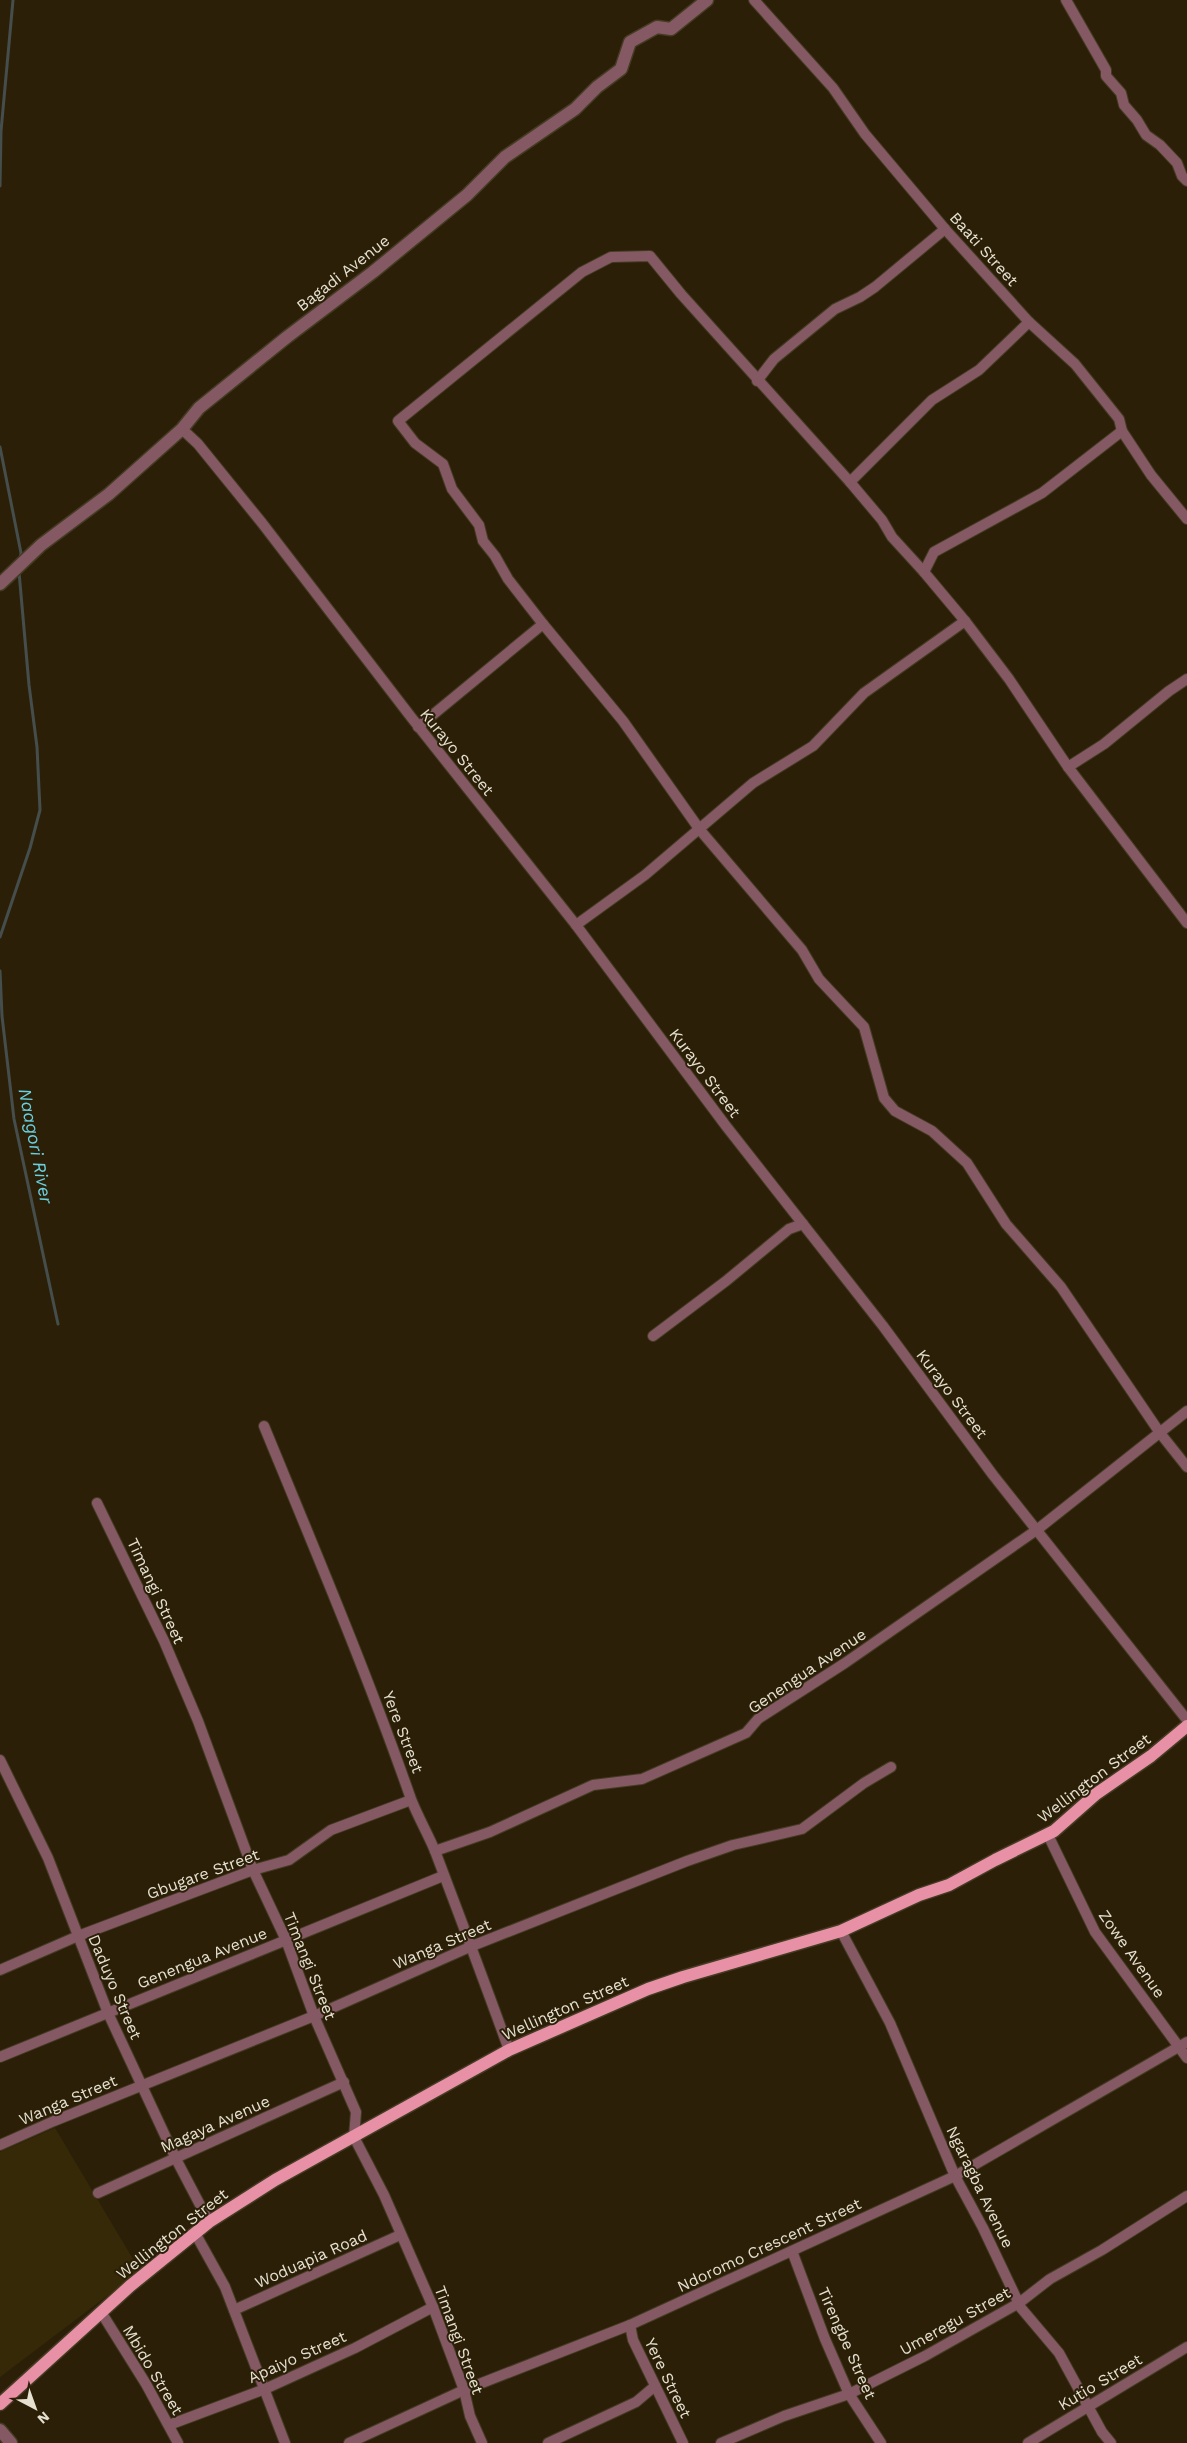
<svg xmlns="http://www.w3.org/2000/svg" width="1187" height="2443" viewBox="0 0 1187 2443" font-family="'Work Sans',sans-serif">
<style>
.built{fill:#362907}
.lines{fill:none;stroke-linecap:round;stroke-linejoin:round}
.stream{stroke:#454e4c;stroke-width:3}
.minor-casing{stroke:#453b23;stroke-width:12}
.tertiary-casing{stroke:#453b23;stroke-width:15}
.primary-casing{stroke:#453b23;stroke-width:15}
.minor{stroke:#845964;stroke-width:10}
.tertiary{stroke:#845964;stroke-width:12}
.primary{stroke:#e790a6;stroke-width:12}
.labels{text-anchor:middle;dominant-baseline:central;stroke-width:4;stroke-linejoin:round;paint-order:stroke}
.street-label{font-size:16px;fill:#e6e0d1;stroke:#2b2007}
.water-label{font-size:18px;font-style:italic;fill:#6ad0e0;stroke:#2b2007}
</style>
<rect width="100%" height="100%" fill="#2b2007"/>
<path class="built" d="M55 2128 140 2271 0 2377V2152Z"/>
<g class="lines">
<g class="stream">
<path d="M0 186 1 131 13 0"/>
<path d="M0 447 21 553 20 559"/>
<path d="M0 937 30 848 40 810 37 747 29 685 19 572"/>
<path d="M0 971 2 1016 14 1119 58 1324"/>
</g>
<defs>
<g id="minor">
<path d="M754 0 833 88 865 134 945 229 1029 322 1075 364 1119 419 1122 431 1151 475 1187 519"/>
<path d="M1066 0 1106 70V76L1121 93 1124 105 1137 120 1146 135 1160 145 1177 163 1182 176 1187 181"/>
<path d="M757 381 774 359 835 309 860 297 875 287 945 229"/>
<path d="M182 429 198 444 262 523 411 717 576 925 726 1126 883 1326 993 1475 1187 1720"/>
<path d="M850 482 932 400 979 370 1029 322"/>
<path d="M924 572 934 552 1042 493 1122 431"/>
<path d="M543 624 508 579 495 556 483 541 479 525 452 489 443 464 415 443 398 421 582 272 611 257 650 256 681 294 850 482 882 520 892 537 924 572 965 621 1009 679 1068 767 1187 923"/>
<path d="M418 727 543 624 623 721 700 830 802 950 819 979 864 1027 884 1098 895 1111 932 1131 967 1163 1006 1224 1061 1287 1160 1433 1187 1467"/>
<path d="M1068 767 1104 744 1169 691 1187 679"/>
<path d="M576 925 645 875 753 783 813 746 864 693 965 621"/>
<path d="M653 1336 726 1281 789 1229 803 1224"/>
<path d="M264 1426C315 1550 367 1673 411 1799 418 1817 428 1834 435 1851 460 1917 485 1983 509 2050"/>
<path d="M97 1503 164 1641 198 1721 253 1870 286 1940 314 2016 356 2112 354 2137 384 2195 433 2307 464 2390 470 2416 482 2443"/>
<path d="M0 1760 48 1858 108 2013 176 2159 209 2222"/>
<path d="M1048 1835 1095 1932 1187 2058"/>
<path d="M435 1851 490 1832 593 1785 642 1779 746 1733 758 1719 845 1663 1038 1529 1187 1411"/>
<path d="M841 1931 890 2023 955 2176 983 2228 1021 2308 1059 2353 1102 2432 1111 2443"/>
<path d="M0 1970 78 1936 253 1870 289 1860 331 1830 411 1800"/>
<path d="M0 2057 443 1876"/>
<path d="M0 2145 54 2121 314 2016 472 1946 687 1861 733 1845 802 1829 864 1783 891 1767"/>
<path d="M98 2193 344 2082"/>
<path d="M195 2233 225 2287 285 2443"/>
<path d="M792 2251 825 2339 849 2394 881 2443"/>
<path d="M234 2310 400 2235"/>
<path d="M101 2312 146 2384 178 2443"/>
<path d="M630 2325 633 2340 683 2443"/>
<path d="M169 2425 265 2389 355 2348 433 2307"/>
<path d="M349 2443 464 2390 630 2325 955 2176 1187 2042"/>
<path d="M548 2443 636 2402 655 2386"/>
<path d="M721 2443 784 2416 849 2394 925 2356 1019 2303 1050 2279 1102 2250 1187 2196"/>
<path d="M1028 2443 1187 2347"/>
</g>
<g id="tertiary">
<path d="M0 584 41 545 109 494 182 429 199 408 287 337 373 272 467 195 505 157 575 109 597 87 621 69 630 42 657 27 671 29 707 0"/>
<path d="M0 2430 11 2443"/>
</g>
<path id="primary" d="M0 2404 130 2286 209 2222 275 2180 509 2050 648 1989 683 1977 841 1931 919 1895 949 1885 995 1860 1054 1831 1096 1794 1151 1756 1187 1726"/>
</defs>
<use href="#minor" class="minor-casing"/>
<use href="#tertiary" class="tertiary-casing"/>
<use href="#primary" class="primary-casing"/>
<use href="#minor" class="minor"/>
<use href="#tertiary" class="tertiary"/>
<use href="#primary" class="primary"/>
</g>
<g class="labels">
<g class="street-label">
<text transform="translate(984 249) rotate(48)">Baati Street</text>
<text transform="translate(343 273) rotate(-38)">Bagadi Avenue</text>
<text transform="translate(457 752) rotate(51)">Kurayo Street</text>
<text transform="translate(705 1073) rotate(53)">Kurayo Street</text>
<text transform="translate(952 1394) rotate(53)">Kurayo Street</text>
<text transform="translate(156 1591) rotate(65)">Timangi Street</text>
<text transform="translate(807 1671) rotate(-34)">Genengua Avenue</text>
<text transform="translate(403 1732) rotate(69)">Yere Street</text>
<text transform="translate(1094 1778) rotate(-37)">Wellington Street</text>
<text transform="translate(203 1874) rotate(-20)">Gbugare Street</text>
<text transform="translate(442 1944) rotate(-23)">Wanga Street</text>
<text transform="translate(1132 1954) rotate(55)">Zowe Avenue</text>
<text transform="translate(202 1958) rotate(-22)">Genengua Avenue</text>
<text transform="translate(310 1966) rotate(68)">Timangi Street</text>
<text transform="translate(115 1987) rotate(67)">Daduyo Street</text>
<text transform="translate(565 2008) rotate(-24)">Wellington Street</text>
<text transform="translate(68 2100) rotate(-23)">Wanga Street</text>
<text transform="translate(215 2124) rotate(-24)">Magaya Avenue</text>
<text transform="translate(980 2187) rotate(64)">Ngaragba Avenue</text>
<text transform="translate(172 2234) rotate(-38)">Wellington Street</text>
<text transform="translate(769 2245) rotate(-25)">Ndoromo Crescent Street</text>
<text transform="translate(311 2259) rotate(-24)">Woduapia Road</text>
<text transform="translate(955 2321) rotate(-29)">Umeregu Street</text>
<text transform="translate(459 2340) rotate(70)">Timangi Street</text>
<text transform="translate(847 2343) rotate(66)">Tirengbe Street</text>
<text transform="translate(297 2357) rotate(-24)">Apaiyo Street</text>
<text transform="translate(153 2370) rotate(59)">Mbido Street</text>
<text transform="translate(668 2378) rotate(64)">Yere Street</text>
<text transform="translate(1100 2382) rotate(-31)">Kutio Street</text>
</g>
<g class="water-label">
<text transform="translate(36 1146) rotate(79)">Naagori River</text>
</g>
</g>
<g transform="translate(35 2408) rotate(139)" stroke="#2b2007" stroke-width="4" paint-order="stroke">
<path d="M0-4L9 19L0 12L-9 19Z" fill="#e6e0d1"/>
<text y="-8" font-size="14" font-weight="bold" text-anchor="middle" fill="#e6e0d1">N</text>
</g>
</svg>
